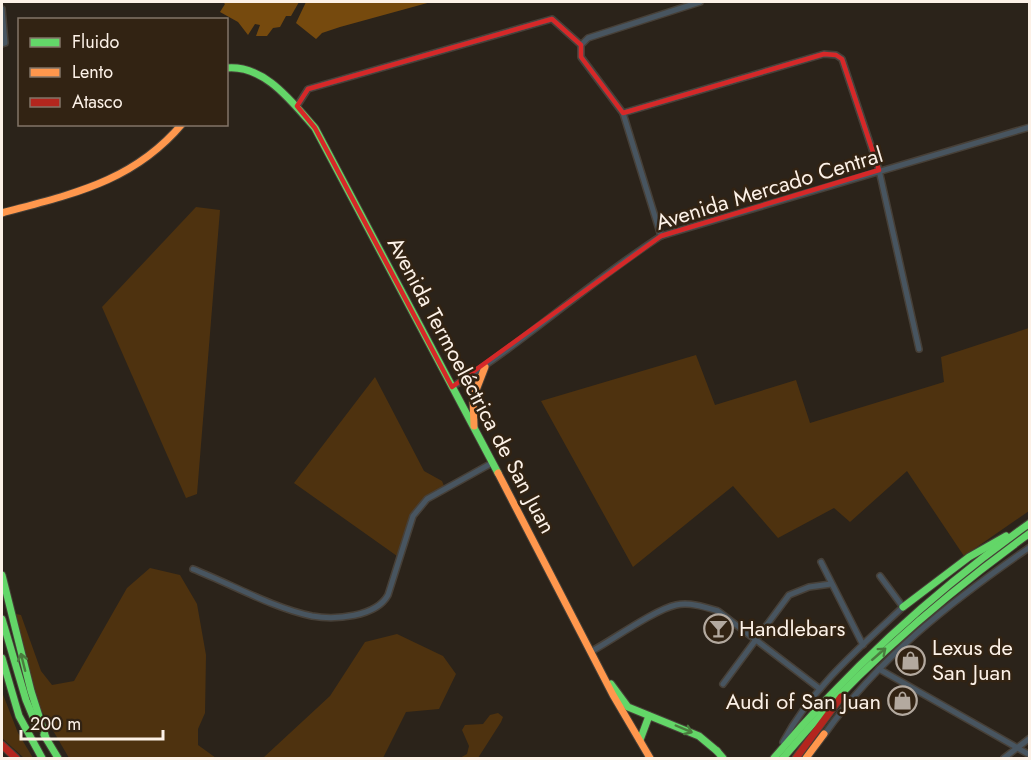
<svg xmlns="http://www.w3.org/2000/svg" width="1031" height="760" viewBox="0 0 1031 760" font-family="Jost,sans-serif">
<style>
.green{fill:#4e320f}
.water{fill:#764a0e}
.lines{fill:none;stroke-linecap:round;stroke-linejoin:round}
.street-casing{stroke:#474038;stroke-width:8}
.fast-casing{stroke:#474038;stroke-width:9}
.slow-casing{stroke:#474038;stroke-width:9}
.jam-casing{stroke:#474038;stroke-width:9}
.street{stroke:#485560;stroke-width:5}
.fast{stroke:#63d668;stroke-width:7}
.slow{stroke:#ff974d;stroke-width:7}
.jam{stroke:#b3261e;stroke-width:7}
.oneway{stroke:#4a7c3e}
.marked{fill:none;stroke:#d62828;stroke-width:4.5;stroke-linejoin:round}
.labels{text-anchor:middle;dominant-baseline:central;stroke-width:5;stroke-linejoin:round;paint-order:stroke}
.street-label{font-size:22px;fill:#fcf1e7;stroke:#322313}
.poi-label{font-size:22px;fill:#fcf1e7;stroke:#322313;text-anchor:start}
</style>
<rect width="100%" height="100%" fill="#2b231a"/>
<g class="green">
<path d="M196 207 220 210 197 494 186 498 102 307Z"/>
<path d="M1029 328V511L964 556 907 471 850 522 834 508 778 538 733 486 633 567 541 401 696 355 715 405 796 380 810 423 944 382 941 357Z"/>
<path d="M375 377 424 471 442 481 444 486C410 504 408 521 397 556L294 483Z"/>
<path d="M150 568 180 575 197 604 206 655 205 713 198 729V745L216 758H69L37 703 16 614 21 615 41 671 52 685 74 681 127 588Z"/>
<path d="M397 634 443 656 456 674 439 709 406 712 383 758H263L330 696 365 642Z"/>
<path d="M2 692 18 733 33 758H24L2 738Z"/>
<path d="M498 713 503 717 501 722 478 758H460L467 754 469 746 462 730 465 725 483 724 490 715Z"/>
</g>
<g class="water">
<path d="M223 2H299L291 16H286L280 27 273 28 267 36H256L260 25 255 24 248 35 238 22 220 12 225 4Z"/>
<path d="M306 2H431L340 27 322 33 316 39 296 23Z"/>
</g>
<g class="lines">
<defs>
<g id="street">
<path d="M2 9 5 43 2 44"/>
<path d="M297 106 308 89 552 19 581 45"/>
<path d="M623 113 824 54 836 55 842 59 879 170 919 349"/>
<path d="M661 236 623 113 581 57V45L588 38 700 2"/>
<path d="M452 387C525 342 588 283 661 236L1030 127"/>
<path d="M821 562 863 645"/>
<path d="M193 569C231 584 273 608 312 616 335 620 376 617 388 595L413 516 427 499 492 463"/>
<path d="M592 651C612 640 656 609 676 605 690 602 705 607 718 611L820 689"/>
<path d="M879 669 1030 755"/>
<path d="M723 684 789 595 809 587 831 584"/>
<path d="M824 735C878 658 953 600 1030 547"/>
<path d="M783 742C811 689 860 647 903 607L880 576"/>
<path d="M1004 758 1030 738"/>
</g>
<g id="fast">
<path d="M226 68C264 64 292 102 315 128L498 473"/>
<path d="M2 575 31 691 46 738"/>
<path d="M903 607 969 557 1006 536"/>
<path d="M2 619 26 700 36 724"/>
<path d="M2 658 19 716 42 758"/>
<path d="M611 684 628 707 699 736 717 751"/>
<path d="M44 735 58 758"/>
<path d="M640 740 649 716"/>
<path d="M717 751 723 758"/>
<path d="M774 758C850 668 934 591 1030 523"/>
<path d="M783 758C855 671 939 599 1030 533"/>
</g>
<g id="slow">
<path d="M2 213C72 194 133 182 182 124"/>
<path d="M474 426 473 398 485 367"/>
<path d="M498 473 613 695 650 758"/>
<path d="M806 758 824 734"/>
</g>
<g id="jam">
<path d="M2 745 16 758"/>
<path d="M796 758 841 697"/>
</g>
</defs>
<use href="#street" class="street-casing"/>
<use href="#fast" class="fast-casing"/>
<use href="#slow" class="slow-casing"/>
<use href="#jam" class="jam-casing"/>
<use href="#street" class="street"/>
<use href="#fast" class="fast"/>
<use href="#slow" class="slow"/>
<use href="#jam" class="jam"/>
</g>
<defs><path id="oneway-shaft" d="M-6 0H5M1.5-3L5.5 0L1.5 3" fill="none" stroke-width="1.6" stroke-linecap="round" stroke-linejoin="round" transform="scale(1.5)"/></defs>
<g class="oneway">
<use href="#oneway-shaft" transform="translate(879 654) rotate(-41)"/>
<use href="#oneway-shaft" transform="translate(23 662) rotate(-104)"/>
<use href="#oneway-shaft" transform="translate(684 729) rotate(23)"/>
</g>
<path class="marked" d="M552 19 581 45V57L623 113 824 54 836 55 842 59 879 170 661 236 452 387 315 128 297 106 308 89Z"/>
<defs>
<symbol id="bar-ring" viewBox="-11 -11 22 22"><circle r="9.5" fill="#322313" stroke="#b3a99f" stroke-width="1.5"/><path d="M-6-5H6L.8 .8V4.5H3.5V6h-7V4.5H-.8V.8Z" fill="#b3a99f"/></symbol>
<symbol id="shop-ring" viewBox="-11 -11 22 22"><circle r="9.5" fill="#322313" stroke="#b3a99f" stroke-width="1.5"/><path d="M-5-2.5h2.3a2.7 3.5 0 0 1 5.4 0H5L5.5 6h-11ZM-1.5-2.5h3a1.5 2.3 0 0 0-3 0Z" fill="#b3a99f"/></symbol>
</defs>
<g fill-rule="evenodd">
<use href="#bar-ring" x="702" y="612" width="33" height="33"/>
<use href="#shop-ring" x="894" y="644" width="33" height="33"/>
<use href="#shop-ring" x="886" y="684" width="33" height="33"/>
</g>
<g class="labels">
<g class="street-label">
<text transform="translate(769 188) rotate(-17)">Avenida Mercado Central</text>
<text transform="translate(472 385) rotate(62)">Avenida Termoeléctrica de San Juan</text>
</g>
<g class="poi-label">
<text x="739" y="628">Handlebars</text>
<text x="932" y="647">Lexus de<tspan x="932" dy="25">San Juan</tspan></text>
<text x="881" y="701" text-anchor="end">Audi of San Juan</text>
</g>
</g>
<rect width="1031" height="760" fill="none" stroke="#fcf1e7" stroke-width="6"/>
<rect x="18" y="18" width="210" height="108" fill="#322313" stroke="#837568" stroke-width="1.5"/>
<rect x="30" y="38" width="30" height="9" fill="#63d668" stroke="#837568" stroke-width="1.5"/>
<text x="72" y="48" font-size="18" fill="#fcf1e7">Fluido</text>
<rect x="30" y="68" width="30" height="9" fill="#ff974d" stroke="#837568" stroke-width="1.5"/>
<text x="72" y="78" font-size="18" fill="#fcf1e7">Lento</text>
<rect x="30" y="98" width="30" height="9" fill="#b3261e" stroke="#837568" stroke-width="1.5"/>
<text x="72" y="108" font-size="18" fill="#fcf1e7">Atasco</text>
<path d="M21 730v9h142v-9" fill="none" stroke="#fcf1e7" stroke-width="3"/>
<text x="30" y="730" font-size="18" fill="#fcf1e7" stroke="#322313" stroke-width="4.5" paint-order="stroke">200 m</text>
</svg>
